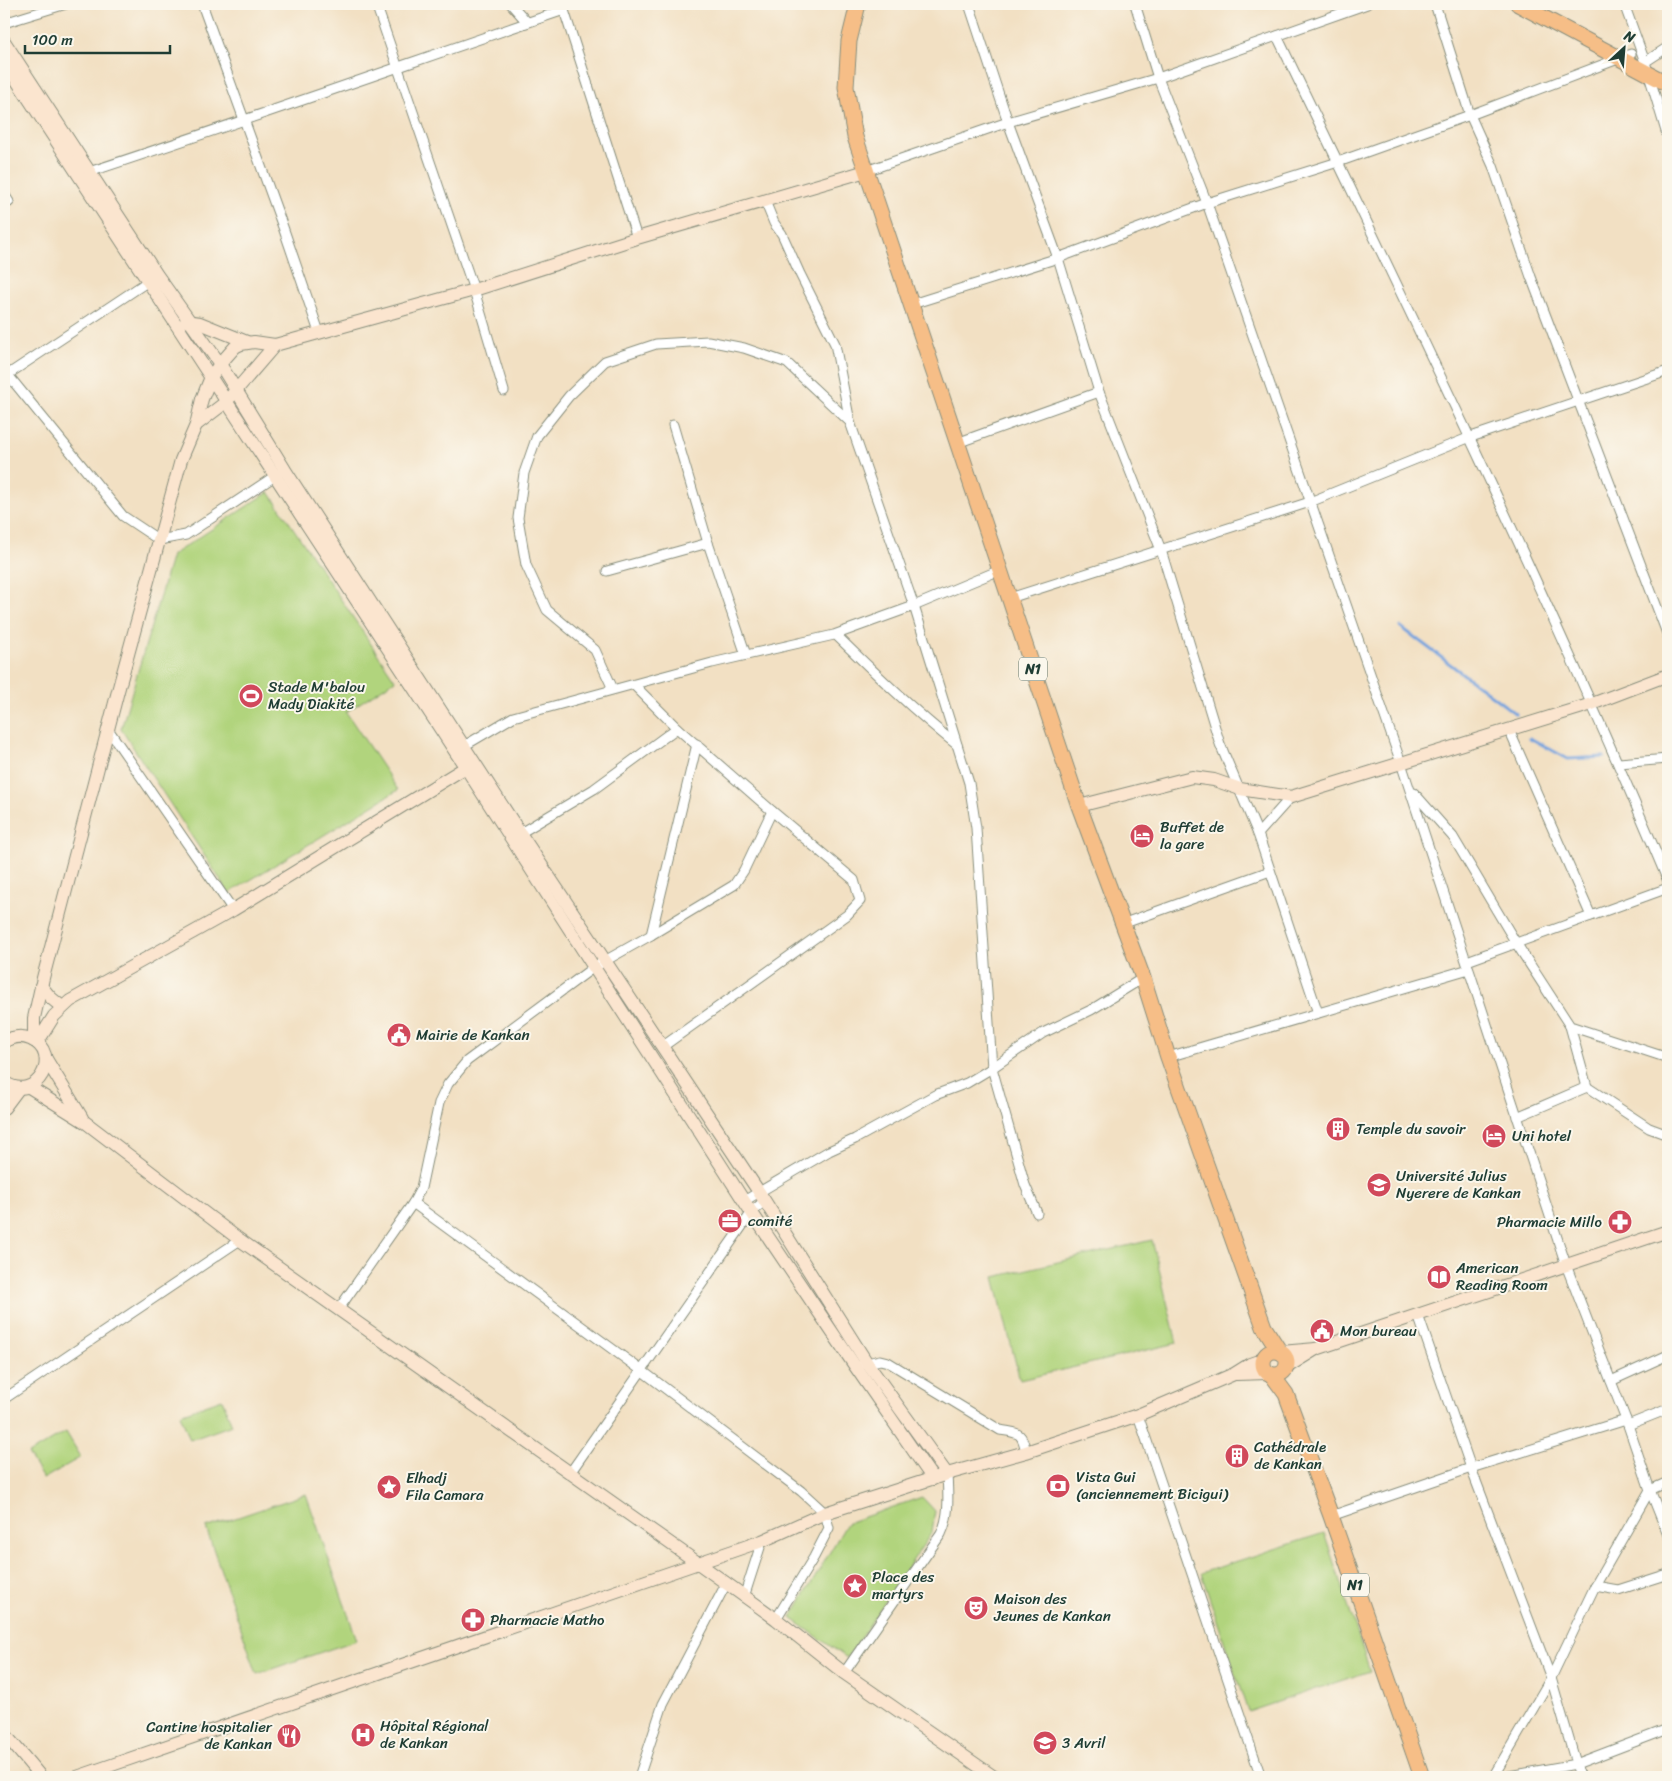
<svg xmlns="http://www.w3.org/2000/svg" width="1672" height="1781" viewBox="0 0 1672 1781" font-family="Sriracha,sans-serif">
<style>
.green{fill:#b1d47d;stroke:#688858}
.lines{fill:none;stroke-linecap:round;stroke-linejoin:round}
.stream{stroke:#75a3de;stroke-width:3}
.street-casing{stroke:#888e7c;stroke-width:11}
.secondary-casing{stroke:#888e7c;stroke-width:14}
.highway-casing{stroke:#888e7c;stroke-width:17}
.street{stroke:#fff;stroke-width:9}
.secondary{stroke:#fbe5cf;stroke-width:12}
.highway{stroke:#f6be87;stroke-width:15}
.labels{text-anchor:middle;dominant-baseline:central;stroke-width:4;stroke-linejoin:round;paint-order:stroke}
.shield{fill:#fbf7ec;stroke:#61756b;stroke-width:1}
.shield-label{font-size:14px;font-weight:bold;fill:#1f3d34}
.poi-label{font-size:15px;fill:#1f3d34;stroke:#fbf7ec;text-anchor:start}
</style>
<rect width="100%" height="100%" fill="#fbf7ec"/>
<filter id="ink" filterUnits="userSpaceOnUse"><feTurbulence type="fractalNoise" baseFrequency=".02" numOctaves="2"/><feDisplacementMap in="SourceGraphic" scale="10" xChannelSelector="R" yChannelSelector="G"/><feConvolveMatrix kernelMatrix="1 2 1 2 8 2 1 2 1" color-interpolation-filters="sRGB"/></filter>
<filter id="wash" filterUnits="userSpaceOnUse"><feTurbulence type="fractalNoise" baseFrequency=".0096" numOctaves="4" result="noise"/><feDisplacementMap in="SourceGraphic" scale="20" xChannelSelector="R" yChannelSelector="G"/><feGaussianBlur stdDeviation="1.12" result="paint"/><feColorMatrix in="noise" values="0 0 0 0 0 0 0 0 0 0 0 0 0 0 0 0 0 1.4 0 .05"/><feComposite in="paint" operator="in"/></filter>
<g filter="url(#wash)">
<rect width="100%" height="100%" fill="#f2e0c3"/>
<g class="green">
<path d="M269 492 395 680 346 712 398 790 229 893 121 729 172 555Z"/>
<path d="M1152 1240 1177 1343 1020 1380 994 1277Z"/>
<path d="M222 1399 232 1425 190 1440 180 1414Z"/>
<path d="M66 1432 81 1457 43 1479 28 1454Z"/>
<path d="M306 1494 357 1640 257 1674 206 1528Z"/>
<path d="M922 1497 935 1511 932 1532 847 1658 791 1618 847 1523Z"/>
<path d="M1324 1533 1370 1671 1248 1712 1201 1573Z"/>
</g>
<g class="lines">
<g class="stream">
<path d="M1664 64 1668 66"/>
<path d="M1401 627 1516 714"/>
<path d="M1530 738 1568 759 1604 757"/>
</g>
</g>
</g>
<g filter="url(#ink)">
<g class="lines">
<defs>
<g id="street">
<path d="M202 4 283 227 319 332"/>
<path d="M376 4 474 290 504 391"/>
<path d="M511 4 527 22"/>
<path d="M562 4 637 238"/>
<path d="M969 4 1008 122 1058 258 1099 392 1161 550 1220 744 1258 834 1318 1013"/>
<path d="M1135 4 1158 78 1207 203 1401 763 1566 1265 1628 1425 1650 1490 1668 1535"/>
<path d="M1435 4 1470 115 1493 166 1531 277 1668 636"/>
<path d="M1624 4 1645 62 1668 138"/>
<path d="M4 23 66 4"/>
<path d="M1277 36C1412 315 1548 595 1668 881"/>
<path d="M1645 62 1668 47"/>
<path d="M866 171 1008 122 1158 78 1367 4"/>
<path d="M89 172C248 120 406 64 564 10"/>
<path d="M4 194 9 202"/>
<path d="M765 201 774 223 782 234 800 274 835 344 850 422 914 606 969 783 976 828 992 1068 1025 1185 1037 1213"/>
<path d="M912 304 1058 258 1207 203 1338 162 1470 115 1631 54"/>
<path d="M4 370 123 516 159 540 186 535 278 474"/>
<path d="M4 373 7 375 153 278"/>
<path d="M673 425 708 543 746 655"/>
<path d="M957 443 1099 392"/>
<path d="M607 571 708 543"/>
<path d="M1010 598 1310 502 1468 438 1668 371"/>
<path d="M836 635C875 673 914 711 957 745"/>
<path d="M634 685 677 728 772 811 854 880 860 901 847 915 662 1047"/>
<path d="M613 689 595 650 547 610 526 565 518 518 524 473 537 436 569 396 605 361 656 344 708 341 744 348 787 363 850 422"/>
<path d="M108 729 233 910"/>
<path d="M1509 730 1591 916"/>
<path d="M464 746 513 717 712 663 834 635 914 606 1000 570"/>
<path d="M1619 763 1668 759"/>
<path d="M1414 793 1453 837 1516 943 1570 1026 1668 1058"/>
<path d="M1258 834 1291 797"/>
<path d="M517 835 594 789 677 728"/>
<path d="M1122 924 1270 871"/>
<path d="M651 935 697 744"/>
<path d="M1467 961 1668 888"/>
<path d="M1168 1057 1469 969"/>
<path d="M1587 1087 1649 1128 1668 1135"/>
<path d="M1517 1117 1587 1087 1570 1026"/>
<path d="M744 1201 829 1151 855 1139 935 1095 967 1083 992 1068 1043 1033 1091 1010 1143 978"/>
<path d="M413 1203 641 1370 801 1491 825 1513 829 1528 814 1557 776 1619"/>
<path d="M338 1310 413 1203 421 1188 439 1103 448 1084 467 1061 594 967 651 935 734 885 744 870 772 811"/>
<path d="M1418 1315 1471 1468 1551 1678 1580 1777"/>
<path d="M863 1364 880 1360 888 1362 1000 1430C1019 1433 1022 1432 1026 1452"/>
<path d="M1611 1381 1668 1355"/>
<path d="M4 1399 240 1240"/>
<path d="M1138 1415 1261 1777"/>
<path d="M1628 1425 1668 1409"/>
<path d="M570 1473 752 1212 764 1201"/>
<path d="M1331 1516 1471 1468 1626 1420"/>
<path d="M1595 1586 1618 1590 1668 1574"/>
<path d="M744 1597 762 1541"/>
<path d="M844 1673 941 1534C950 1516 948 1494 947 1474"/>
<path d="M639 1777 663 1704 726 1584"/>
<path d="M1493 1777 1551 1678 1595 1586 1650 1490 1668 1482"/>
<path d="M1503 1777 1576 1764 1668 1729"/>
</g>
<g id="secondary">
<path d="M4 41 157 275 220 364 285 470 520 833 759 1192 867 1363 947 1474"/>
<path d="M4 61 466 768 744 1201 855 1366 933 1479"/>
<path d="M186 321 200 323 247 342"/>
<path d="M196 425 226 402 275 345"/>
<path d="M1079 806 1192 777 1214 780 1240 789 1291 797 1592 704 1668 675"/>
<path d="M41 986 51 998 62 1007"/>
<path d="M34 1041V1018L43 978 118 691 181 460 196 425 202 399 211 377 220 364 235 347 241 344 254 342 275 345 474 290 637 238 866 171"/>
<path d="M4 1042C12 1037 21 1035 30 1039 64 1053 37 1105 4 1082"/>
<path d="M37 1043 54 1016 70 1001 233 910 471 764"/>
<path d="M46 1059 82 1118"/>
<path d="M29 1087 85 1122 240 1240 698 1563 776 1619 844 1673 994 1777"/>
<path d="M4 1108 19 1088"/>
<path d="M1281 1352 1316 1349"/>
<path d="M1287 1367 1316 1349 1668 1231"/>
<path d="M1236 1374 1268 1373"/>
<path d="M4 1733 41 1777"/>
<path d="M77 1777 762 1541 825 1513 947 1474 1026 1452 1138 1415 1234 1374 1250 1364 1264 1359"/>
</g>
<g id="highway">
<path d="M858 4 849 41 846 87 855 137 1079 806 1143 978 1168 1057 1264 1327 1280 1352"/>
<path d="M1518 4 1668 84"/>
<circle cx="1275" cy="1363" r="12"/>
<path d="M1272 1375 1286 1394 1331 1516 1422 1777"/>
</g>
</defs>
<use href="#street" class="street-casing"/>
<use href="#secondary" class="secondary-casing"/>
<use href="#highway" class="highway-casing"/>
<use href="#street" class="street"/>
<use href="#secondary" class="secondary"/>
<use href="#highway" class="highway"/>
</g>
</g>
<defs>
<symbol id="stadium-disc" viewBox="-11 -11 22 22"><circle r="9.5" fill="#d1495b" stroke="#fbf7ec"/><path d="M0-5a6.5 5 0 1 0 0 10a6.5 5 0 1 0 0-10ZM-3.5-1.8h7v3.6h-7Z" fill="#fff"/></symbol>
<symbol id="hotel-disc" viewBox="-11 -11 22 22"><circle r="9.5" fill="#d1495b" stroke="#fbf7ec"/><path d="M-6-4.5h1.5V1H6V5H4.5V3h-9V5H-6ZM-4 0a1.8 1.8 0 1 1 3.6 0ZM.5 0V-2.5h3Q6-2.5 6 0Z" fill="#fff"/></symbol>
<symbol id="civic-disc" viewBox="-11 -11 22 22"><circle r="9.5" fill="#d1495b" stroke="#fbf7ec"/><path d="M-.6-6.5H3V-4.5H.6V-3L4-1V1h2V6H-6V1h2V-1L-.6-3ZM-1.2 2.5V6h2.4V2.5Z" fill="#fff"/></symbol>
<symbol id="building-disc" viewBox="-11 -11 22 22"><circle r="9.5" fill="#d1495b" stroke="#fbf7ec"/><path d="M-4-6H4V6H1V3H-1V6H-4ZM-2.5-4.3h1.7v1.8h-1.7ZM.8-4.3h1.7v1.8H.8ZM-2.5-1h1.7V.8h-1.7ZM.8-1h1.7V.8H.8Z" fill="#fff"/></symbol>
<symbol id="university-disc" viewBox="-11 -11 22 22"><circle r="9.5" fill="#d1495b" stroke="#fbf7ec"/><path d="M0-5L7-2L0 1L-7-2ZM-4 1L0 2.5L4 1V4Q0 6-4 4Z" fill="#fff"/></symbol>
<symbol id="office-disc" viewBox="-11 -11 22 22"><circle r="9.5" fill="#d1495b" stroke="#fbf7ec"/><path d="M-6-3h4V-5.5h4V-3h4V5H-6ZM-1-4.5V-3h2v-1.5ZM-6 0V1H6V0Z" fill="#fff"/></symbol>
<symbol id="pharmacy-disc" viewBox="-11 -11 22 22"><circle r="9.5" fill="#d1495b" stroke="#fbf7ec"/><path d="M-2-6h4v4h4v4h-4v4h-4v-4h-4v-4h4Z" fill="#fff"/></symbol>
<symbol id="library-disc" viewBox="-11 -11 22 22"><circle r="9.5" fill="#d1495b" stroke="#fbf7ec"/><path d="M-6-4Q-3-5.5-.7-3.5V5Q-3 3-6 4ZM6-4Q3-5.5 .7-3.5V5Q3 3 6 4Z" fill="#fff"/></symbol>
<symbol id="bank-disc" viewBox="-11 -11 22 22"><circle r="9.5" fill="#d1495b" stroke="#fbf7ec"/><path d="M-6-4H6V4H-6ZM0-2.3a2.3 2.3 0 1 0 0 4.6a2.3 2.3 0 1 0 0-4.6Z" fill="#fff"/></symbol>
<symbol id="sight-disc" viewBox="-11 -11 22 22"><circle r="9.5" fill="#d1495b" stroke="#fbf7ec"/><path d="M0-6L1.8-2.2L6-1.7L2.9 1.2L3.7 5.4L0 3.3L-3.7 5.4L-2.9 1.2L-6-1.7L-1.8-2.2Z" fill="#fff"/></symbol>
<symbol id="theatre-disc" viewBox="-11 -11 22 22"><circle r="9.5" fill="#d1495b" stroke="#fbf7ec"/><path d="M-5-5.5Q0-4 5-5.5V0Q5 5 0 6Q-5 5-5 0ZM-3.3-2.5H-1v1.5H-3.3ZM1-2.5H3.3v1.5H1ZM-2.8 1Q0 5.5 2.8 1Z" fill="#fff"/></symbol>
<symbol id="hospital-disc" viewBox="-11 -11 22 22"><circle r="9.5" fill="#d1495b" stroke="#fbf7ec"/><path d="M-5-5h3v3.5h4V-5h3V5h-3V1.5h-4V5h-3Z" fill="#fff"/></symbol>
<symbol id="restaurant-disc" viewBox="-11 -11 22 22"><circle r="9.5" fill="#d1495b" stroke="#fbf7ec"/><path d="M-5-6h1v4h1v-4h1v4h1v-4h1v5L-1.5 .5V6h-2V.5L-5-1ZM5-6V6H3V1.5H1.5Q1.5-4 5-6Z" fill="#fff"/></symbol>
</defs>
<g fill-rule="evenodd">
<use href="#stadium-disc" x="237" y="682" width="28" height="28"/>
<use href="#hotel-disc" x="1128" y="822" width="28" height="28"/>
<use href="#civic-disc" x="385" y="1021" width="28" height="28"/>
<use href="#building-disc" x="1324" y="1115" width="28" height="28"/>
<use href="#hotel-disc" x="1480" y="1122" width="28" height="28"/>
<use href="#university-disc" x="1365" y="1171" width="28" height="28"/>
<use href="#office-disc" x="716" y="1207" width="28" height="28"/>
<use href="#pharmacy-disc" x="1606" y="1208" width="28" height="28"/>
<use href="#library-disc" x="1425" y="1263" width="28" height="28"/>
<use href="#civic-disc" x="1308" y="1317" width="28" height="28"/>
<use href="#building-disc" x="1223" y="1442" width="28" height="28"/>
<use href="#bank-disc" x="1044" y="1472" width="28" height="28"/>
<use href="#sight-disc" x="375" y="1473" width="28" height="28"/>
<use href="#sight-disc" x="841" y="1572" width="28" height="28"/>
<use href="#theatre-disc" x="962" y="1594" width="28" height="28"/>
<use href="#pharmacy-disc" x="459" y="1606" width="28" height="28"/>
<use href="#hospital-disc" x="349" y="1721" width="28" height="28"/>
<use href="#restaurant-disc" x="275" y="1722" width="28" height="28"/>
<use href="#university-disc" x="1031" y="1729" width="28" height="28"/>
</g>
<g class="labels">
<g class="shield">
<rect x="1019" y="657.5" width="28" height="23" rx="4"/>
<rect x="1341" y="1573.5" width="28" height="23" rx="4"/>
</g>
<g class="shield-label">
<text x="1033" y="669">N1</text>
<text x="1355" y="1585">N1</text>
</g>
<g class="poi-label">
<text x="268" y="687">Stade M'balou<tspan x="268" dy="17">Mady Diakité</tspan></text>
<text x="1160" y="827">Buffet de<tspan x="1160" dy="17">la gare</tspan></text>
<text x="416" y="1035">Mairie de Kankan</text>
<text x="1356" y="1129">Temple du savoir</text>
<text x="1512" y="1136">Uni hotel</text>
<text x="1396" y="1176">Université Julius<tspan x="1396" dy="17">Nyerere de Kankan</tspan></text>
<text x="748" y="1221">comité</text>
<text x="1602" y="1222" text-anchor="end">Pharmacie Millo</text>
<text x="1456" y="1268">American<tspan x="1456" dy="17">Reading Room</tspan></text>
<text x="1340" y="1331">Mon bureau</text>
<text x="1254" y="1447">Cathédrale<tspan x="1254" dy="17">de Kankan</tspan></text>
<text x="1076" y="1477">Vista Gui<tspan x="1076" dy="17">(anciennement Bicigui)</tspan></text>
<text x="406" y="1478">Elhadj<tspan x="406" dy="17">Fila Camara</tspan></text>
<text x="872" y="1577">Place des<tspan x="872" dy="17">martyrs</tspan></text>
<text x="994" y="1599">Maison des<tspan x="994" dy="17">Jeunes de Kankan</tspan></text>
<text x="490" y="1620">Pharmacie Matho</text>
<text x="380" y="1726">Hôpital Régional<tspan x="380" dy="17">de Kankan</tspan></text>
<text x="272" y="1727" text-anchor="end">Cantine hospitalier<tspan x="272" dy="17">de Kankan</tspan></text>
<text x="1062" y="1743">3 Avril</text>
</g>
</g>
<rect width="1672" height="1781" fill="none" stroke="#fbf7ec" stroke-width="20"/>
<g transform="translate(1624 48) rotate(26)" stroke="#fbf7ec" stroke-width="4" paint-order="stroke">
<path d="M0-4L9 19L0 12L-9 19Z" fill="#1f3d34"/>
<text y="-8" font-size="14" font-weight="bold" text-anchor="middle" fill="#1f3d34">N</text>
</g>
<path d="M25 45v8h145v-8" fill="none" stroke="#1f3d34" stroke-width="2.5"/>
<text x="32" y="45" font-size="15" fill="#1f3d34" stroke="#fbf7ec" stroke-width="4" paint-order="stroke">100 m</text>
</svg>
